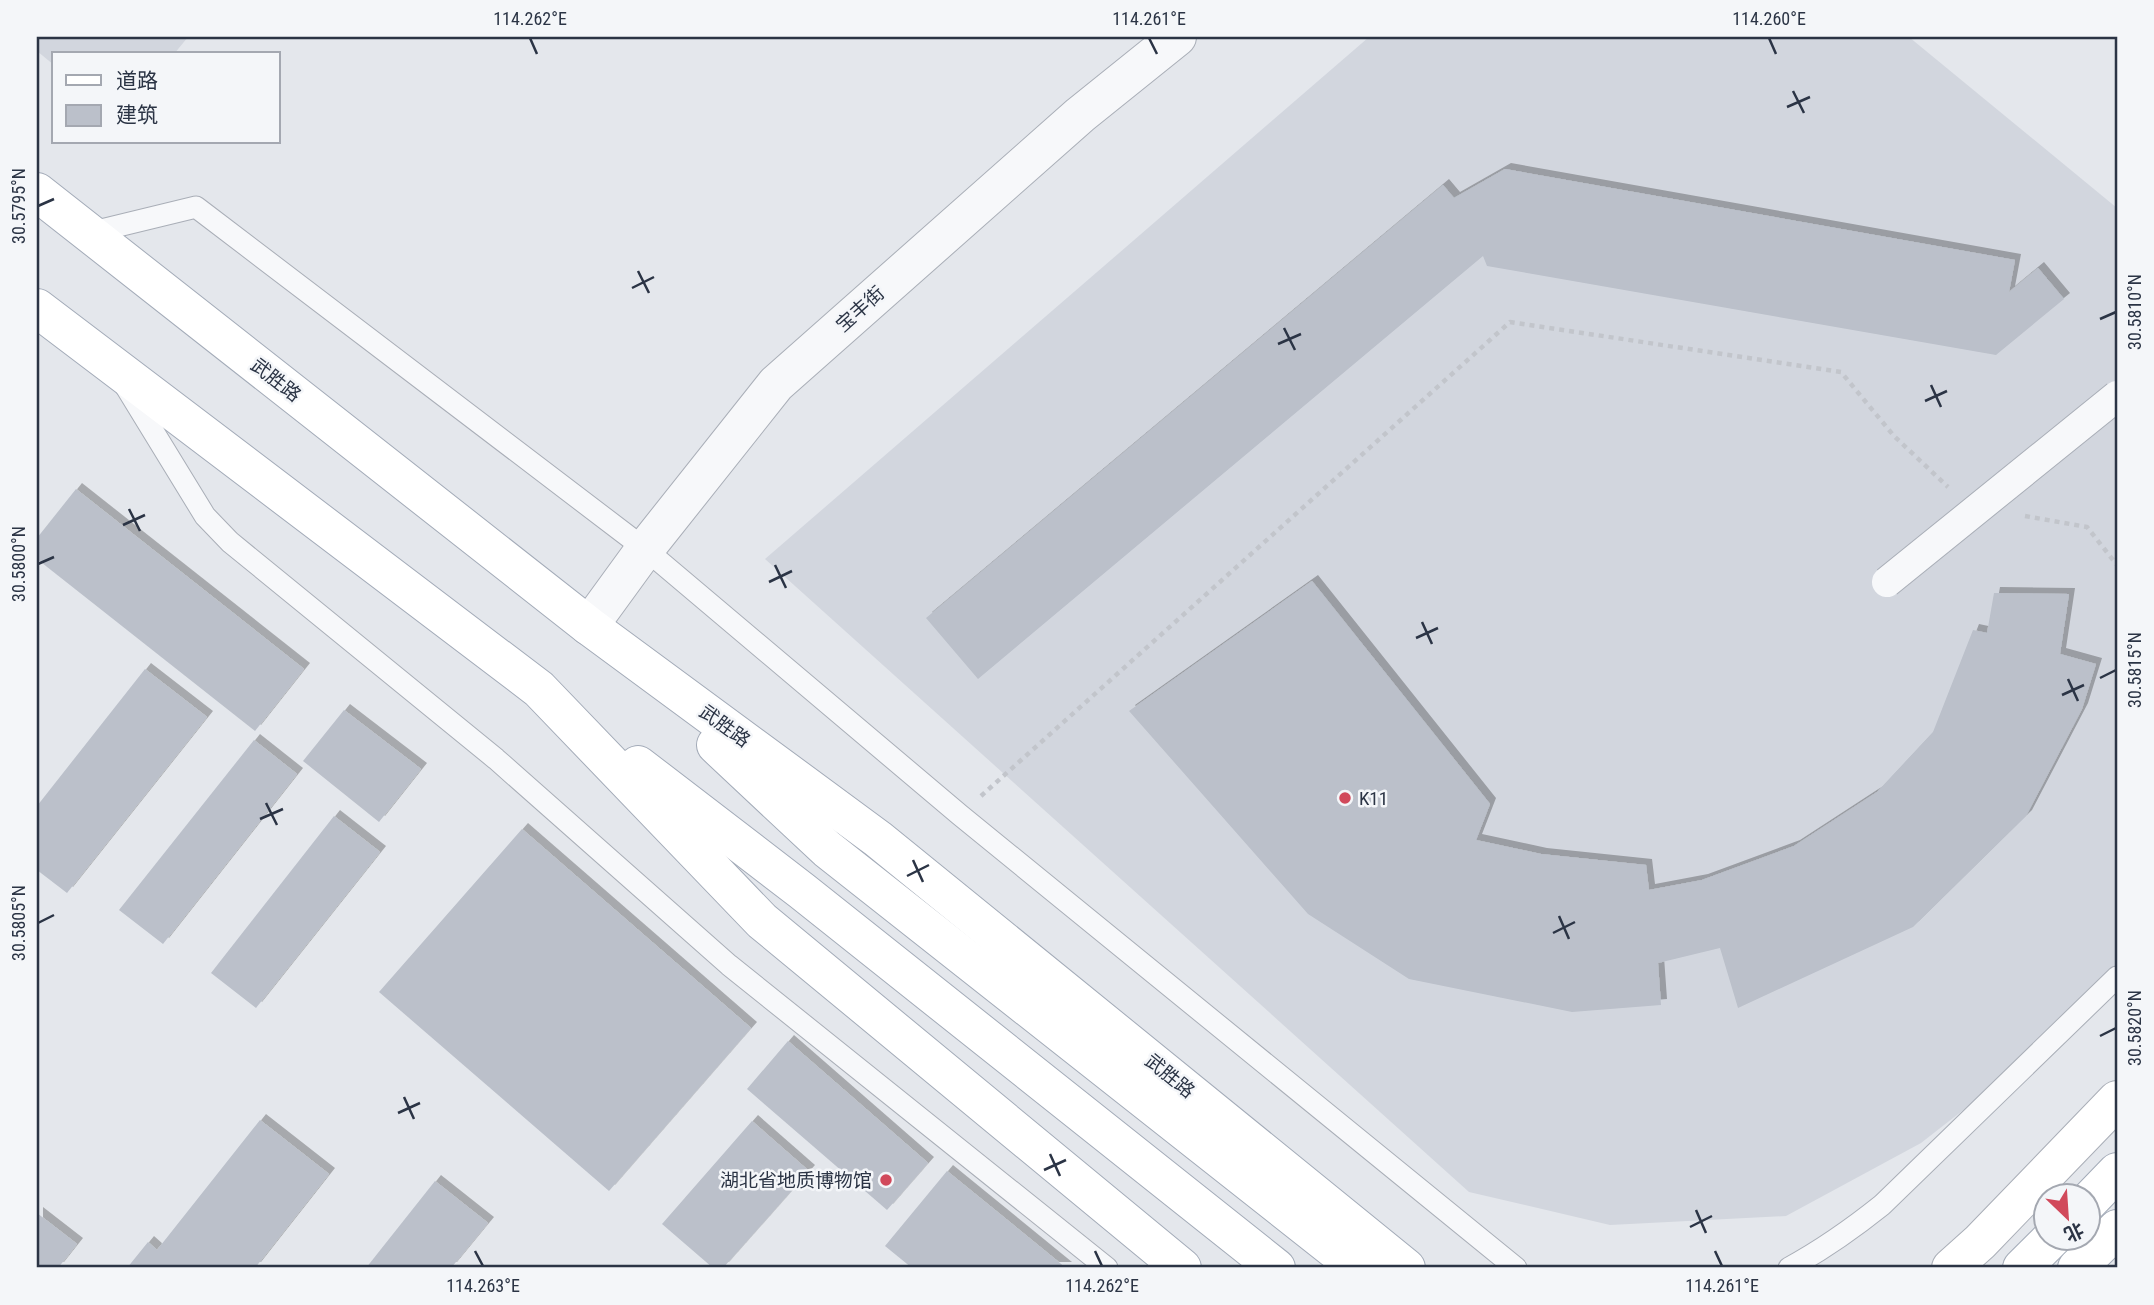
<svg xmlns="http://www.w3.org/2000/svg" width="2154" height="1305" viewBox="0 0 2154 1305" font-family="'Roboto Condensed','Noto Sans SC',sans-serif">
<style>
.built{fill:#d2d6de}
.building{fill:#bbc0ca;filter:url(#shadow)}
.lines{fill:none;stroke-linecap:round;stroke-linejoin:round}
.service-casing{stroke:#a9aeb7;stroke-width:23}
.minor-casing{stroke:#a9aeb7;stroke-width:40}
.secondary-casing{stroke:#a9aeb7;stroke-width:40}
.primary-casing{stroke:#a3abb8;stroke-width:40}
.path{stroke:#c2c5cb;stroke-width:4.5;stroke-dasharray:5 5;stroke-linecap:butt}
.service{stroke:#f7f8fa;stroke-width:21}
.minor{stroke:#f7f8fa;stroke-width:38}
.secondary{stroke:#fff;stroke-width:38}
.primary{stroke:#fff;stroke-width:38}
.pedestrian-bridge-casing{stroke:#a9aeb7;stroke-width:32;stroke-linecap:butt}
.pedestrian-bridge{stroke:#f7f8fa;stroke-width:30}
.ticks{fill:none;stroke:#2b3445;stroke-width:2.5}
.poi-dot{fill:#d1495b;stroke:#f4f6f9;stroke-width:2.5}
.labels{text-anchor:middle;dominant-baseline:central;stroke-width:5;stroke-linejoin:round;paint-order:stroke}
.street-label{font-size:19px;fill:#2b3445;stroke:#f4f6f9}
.poi-label{font-size:19px;fill:#2b3445;stroke:#f4f6f9;text-anchor:start}
.neatline{fill:none;stroke:#2b3445;stroke-width:2.5}
.ticks-label{font-size:18px;text-anchor:middle;fill:#2b3445}
</style>
<defs>
<filter id="shadow"><feDropShadow dx="6" dy="-6" stdDeviation="0" flood-color="#0004"/></filter>
</defs>
<rect width="100%" height="100%" fill="#e4e7ec"/>
<g class="built">
<path d="M37 37H188L174 54H54V65L37 51Z"/>
<path d="M1369 37H1909L2117 208V975L2067 1029 1921 1143 1786 1216 1610 1225 1469 1192 765 559Z"/>
</g>
<g class="building">
<path d="M1505 169 2015 260 2009 292 2038 268 2064 299 1996 355 1487 266 1483 256 978 679 926 618 1443 185 1454 198Z"/>
<path d="M76 489 304 669 255 731 37 559V538Z"/>
<path d="M1312 581 1490 804 1476 840 1541 854 1646 865 1649 890 1702 880 1794 846 1877 792 1933 732 1973 630 1987 633 1994 593 2069 594 2060 654 2096 664 2082 709 2026 816 1913 927 1738 1008 1720 948 1658 963 1661 1005 1572 1012 1409 979 1308 914 1129 711Z"/>
<path d="M145 669 207 717 67 893 37 870V806Z"/>
<path d="M344 710 421 769 379 822 303 761Z"/>
<path d="M254 740 297 774 163 944 119 910Z"/>
<path d="M334 816 380 852 256 1008 211 973Z"/>
<path d="M522 829 751 1028 609 1191 379 992Z"/>
<path d="M788 1041 928 1163 887 1210 747 1089Z"/>
<path d="M260 1120 329 1174 255 1268H127L148 1242 157 1250Z"/>
<path d="M752 1121 809 1171 723 1268H713L662 1224Z"/>
<path d="M947 1171 1066 1268H912L885 1246Z"/>
<path d="M435 1181 488 1223 451 1268H366Z"/>
<path d="M37 1213 77 1244 58 1268H37Z"/>
</g>
<g class="lines">
<defs>
<g id="service">
<path d="M89 233 196 207 645 549 960 815 1516 1268"/>
<path d="M126 387 205 516 230 542 496 759 729 965 1107 1268"/>
<path d="M1789 1268C1822 1250 1852 1229 1882 1205L2117 977"/>
</g>
<path id="minor" d="M589 626 645 549 776 384 1080 115 1177 37"/>
<path id="secondary" d="M1951 1268 1980 1242 2117 1100"/>
<g id="primary">
<path d="M37 192 589 626 878 839 1406 1268"/>
<path d="M37 308 539 689 762 921 1182 1268"/>
<path d="M716 745 827 849 1358 1268"/>
<path d="M638 765 802 891 1276 1268"/>
<path d="M2088 1202 2117 1172"/>
<path d="M2022 1268 2052 1238"/>
<path d="M2077 1268 2117 1229"/>
</g>
</defs>
<use href="#service" class="service-casing"/>
<use href="#minor" class="minor-casing"/>
<use href="#secondary" class="secondary-casing"/>
<use href="#primary" class="primary-casing"/>
<g class="path">
<path d="M2025 516 2087 527 2117 565"/>
<path d="M981 796 1510 322 1841 372 1894 436 1948 487"/>
</g>
<use href="#service" class="service"/>
<use href="#minor" class="minor"/>
<use href="#secondary" class="secondary"/>
<use href="#primary" class="primary"/>
<defs>
<path id="pedestrian-bridge" d="M1887 582 2117 396"/>
</defs>
<use href="#pedestrian-bridge" class="pedestrian-bridge-casing"/>
<use href="#pedestrian-bridge" class="pedestrian-bridge"/>
</g>
<path class="ticks" d="M530 38 537 54M1149 38 1157 54M1769 38 1776 54M1793 91 1804 113M1787 107 1810 97M38 206 54 199M638 271 649 293M632 288 654 277M2100 319 2116 312M1284 328 1295 350M1278 344 1301 334M1931 385 1941 407M1925 401 1947 391M129 509 140 531M123 525 145 515M38 564 54 557M775 565 786 588M769 582 792 571M1422 622 1432 644M1416 638 1438 628M2100 678 2116 670M2068 679 2078 701M2062 695 2084 685M266 803 277 825M260 819 283 809M913 860 923 882M907 876 929 865M1559 916 1569 939M38 923 54 915M1553 933 1575 922M2100 1036 2116 1028M404 1097 414 1119M398 1113 420 1103M1050 1154 1060 1176M1044 1170 1066 1160M1696 1210 1706 1233M1690 1227 1712 1216M475 1251 483 1266M1095 1251 1102 1266M1715 1251 1722 1266"/>
<g class="poi-dot">
<circle cx="1345" cy="798" r="7"/>
<circle cx="886" cy="1180" r="7"/>
</g>
<g class="labels">
<g class="street-label">
<text transform="translate(860 309) rotate(-42)">宝丰街</text>
<text transform="translate(276 380) rotate(38)">武胜路</text>
<text transform="translate(725 726) rotate(36)">武胜路</text>
<text transform="translate(1170 1076) rotate(39)">武胜路</text>
</g>
<g class="poi-label">
<text x="1359" y="798">K11</text>
<text x="872" y="1180" text-anchor="end">湖北省地质博物馆</text>
</g>
</g>
<rect width="2154" height="1305" fill="none" stroke="#f4f6f9" stroke-width="77"/>
<rect x="52" y="52" width="228" height="91" fill="#f4f6f9" stroke="#a4a8b1" stroke-width="2"/>
<rect x="66" y="75" width="35" height="10" fill="#ffffff" stroke="#a4a8b1" stroke-width="2"/>
<text x="116" y="88" font-size="21" fill="#2b3445">道路</text>
<rect x="66" y="105" width="35" height="21" fill="#bbc0ca" stroke="#a4a8b1" stroke-width="2"/>
<text x="116" y="122" font-size="21" fill="#2b3445">建筑</text>
<g transform="translate(2067 1217) rotate(155)"><circle r="33" fill="#f4f6f9" stroke="#a4a8b1" stroke-width="2"/>
<path d="M0-5L12 26L0 18L-12 26Z" fill="#d1495b"/>
<text y="-10" font-size="19" font-weight="bold" text-anchor="middle" fill="#2b3445">北</text>
</g>
<rect x="38" y="38" width="2078" height="1228" class="neatline"/>
<g class="ticks-label">
<text x="530" y="25">114.262°E</text>
<text x="1149" y="25">114.261°E</text>
<text x="1769" y="25">114.260°E</text>
<text transform="translate(19 206) rotate(-90)" y="6">30.5795°N</text>
<text transform="translate(2135 312) rotate(-90)" y="6">30.5810°N</text>
<text transform="translate(19 564) rotate(-90)" y="6">30.5800°N</text>
<text transform="translate(2135 670) rotate(-90)" y="6">30.5815°N</text>
<text transform="translate(19 923) rotate(-90)" y="6">30.5805°N</text>
<text transform="translate(2135 1028) rotate(-90)" y="6">30.5820°N</text>
<text x="483" y="1292">114.263°E</text>
<text x="1102" y="1292">114.262°E</text>
<text x="1722" y="1292">114.261°E</text>
</g>
</svg>
